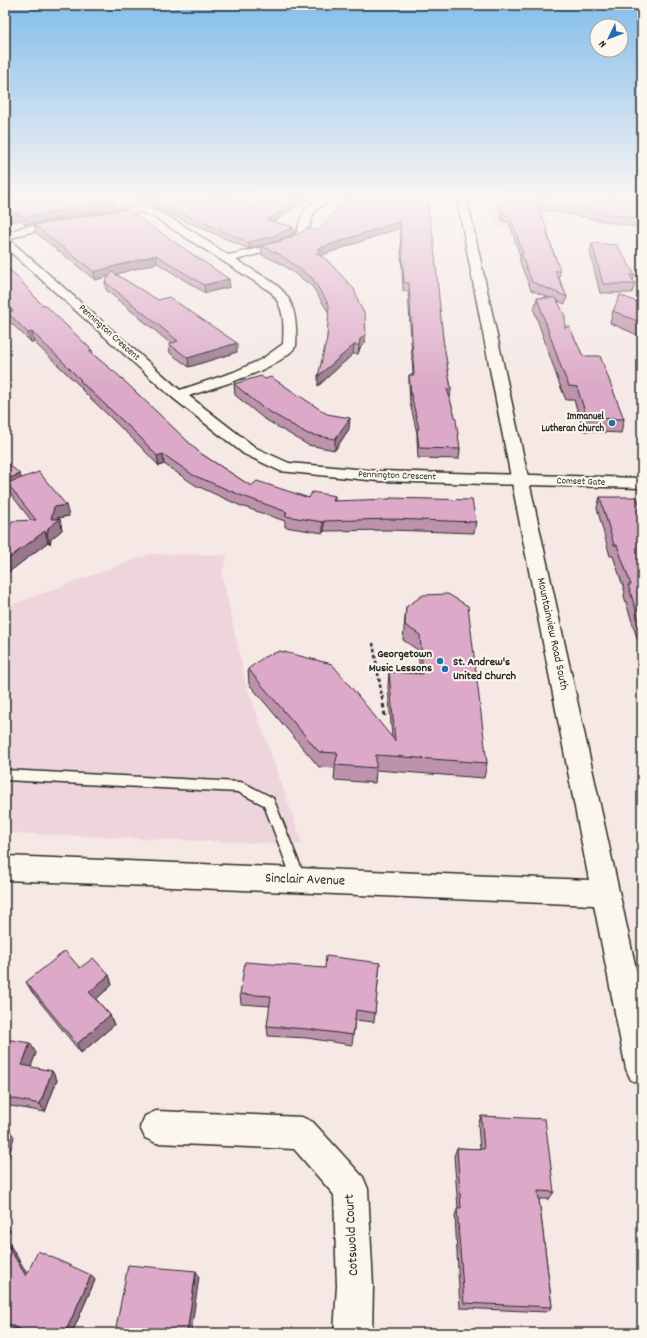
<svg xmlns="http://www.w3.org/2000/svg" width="647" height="1338" viewBox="0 0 647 1338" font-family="Dekko,sans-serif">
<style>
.built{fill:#eed5dc}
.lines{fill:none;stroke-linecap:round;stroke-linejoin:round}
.lane-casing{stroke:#2b2b2b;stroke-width:3}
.street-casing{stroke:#2b2b2b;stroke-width:3}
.secondary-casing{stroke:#2b2b2b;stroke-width:3}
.path-far1{stroke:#2b2b2b;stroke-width:2.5;stroke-dasharray:3.5 2.5;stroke-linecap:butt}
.path{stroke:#2b2b2b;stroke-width:3;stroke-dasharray:4.5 3.5;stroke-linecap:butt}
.lane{fill:#fbf7ec;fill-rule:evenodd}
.street{fill:#fbf7ec;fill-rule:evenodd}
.secondary{fill:#fbf7ec;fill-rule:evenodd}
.wall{fill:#bd92ac;stroke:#2b2b2b}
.shaded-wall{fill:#9a778c;stroke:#2b2b2b}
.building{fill:#dcaac8;stroke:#2b2b2b}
.poi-dot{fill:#1f6fb2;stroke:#fbf7ec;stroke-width:1.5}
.labels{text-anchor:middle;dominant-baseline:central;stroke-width:4;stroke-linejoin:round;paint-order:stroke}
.far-street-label{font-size:10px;fill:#2b2b2b;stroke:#fbf7ec}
.far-poi-label{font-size:10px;font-weight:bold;fill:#2b2b2b;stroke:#fbf7ec;text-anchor:end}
.street-label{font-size:12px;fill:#2b2b2b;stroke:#fbf7ec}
.poi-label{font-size:12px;font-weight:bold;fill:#2b2b2b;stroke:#fbf7ec;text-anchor:end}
.near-street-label{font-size:14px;fill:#2b2b2b;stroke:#fbf7ec}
</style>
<rect width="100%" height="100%" fill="#f5e8e5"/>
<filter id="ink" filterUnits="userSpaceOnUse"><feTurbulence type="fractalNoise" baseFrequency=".025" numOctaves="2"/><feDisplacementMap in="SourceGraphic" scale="8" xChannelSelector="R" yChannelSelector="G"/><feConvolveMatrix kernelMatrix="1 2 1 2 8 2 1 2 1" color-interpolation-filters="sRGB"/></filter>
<g filter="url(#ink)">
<g class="built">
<path d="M489 199 541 200 553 229 496 228Z"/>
<path d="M150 554 227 555 222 575 246 684 303 845 5 833V607Z"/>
</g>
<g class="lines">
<defs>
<path id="lane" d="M5 770 240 782 244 783 273 798 306 880 304 884 299 886 294 884 264 805 238 792 5 780Z"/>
<g id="street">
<path d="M317 199H330L314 212 307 233 302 239 284 247 236 260C279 286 299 289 296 346 279 370 216 387 189 396L256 448 289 463 378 471 642 478V488L378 481 280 471 244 454 173 398 5 247V234L23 227 62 220 66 221 67 223 66 225 26 233 12 238V242L180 390 234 372 262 359 283 344C284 324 285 308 271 292L154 217 141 212 100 218 96 217 95 215 96 213 142 206C170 213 203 239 228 255 242 252 288 243 296 233 298 230 299 227 299 224 302 213 307 205 317 199Z"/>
<path d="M156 1111 302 1117 313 1122 363 1177 368 1189 373 1286 372 1333H334L337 1286 334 1195 294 1149 156 1143 145 1138 140 1127 145 1116Z"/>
</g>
<path id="secondary" d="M457 199H467L642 996V1085L631 1080 626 1069 594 905 5 880V856L589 880Z"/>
</defs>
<use href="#lane" class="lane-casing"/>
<use href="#street" class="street-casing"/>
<use href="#secondary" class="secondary-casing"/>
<path class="path-far1" d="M373 643 382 697"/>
<path class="path" d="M382 696 385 716"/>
<use href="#lane" class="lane"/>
<use href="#street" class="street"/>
<use href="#secondary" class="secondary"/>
</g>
<g class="wall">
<path d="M5 199 116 209 26 225 20 220 17 221Z"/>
<path d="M136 199H307L274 222 293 227 294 233 291 235 274 242 249 249Z"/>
<path d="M495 199H581V208L642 207V228L539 209 548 232V235L560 271 559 278 567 297 565 304 558 301 565 328 624 419 621 433 584 431 574 400H566L559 383 534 310 537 298H550L531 290 520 262V256L509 222H503Z"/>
<path d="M624 199H642V206Z"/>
<path d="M430 202 428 210 443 339 451 389 450 399 460 449 459 459 418 458 417 439V433L410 403 409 384V375H413L408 291H403L400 228 322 255V257L365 343 360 348 358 354H353L318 386 327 338 329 313 312 286 280 263 262 255 261 246Z"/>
<path d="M126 209 230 287 205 293 157 263 116 274 237 352 189 367 170 353 169 344 170 343 106 290 105 282 109 276 95 280 36 233 34 225Z"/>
<path d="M592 243 635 275 633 281 635 284 632 293H600L590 252Z"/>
<path d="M5 267 42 305 92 350 93 354 200 453 251 486 309 498 335 496V501L476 522 474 533 390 530 324 531 323 533 285 527V521L241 506 195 485 164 464 159 466 141 447 82 390 81 387 64 371 34 342H31L10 322 8 313 5 310Z"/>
<path d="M642 304V337L610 323 613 311Z"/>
<path d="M265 379 349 429 335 450 308 445 263 418 235 395 234 384Z"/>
<path d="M5 461 21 478 69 516 57 518 56 519H60L62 530 51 539 50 544 48 542 5 575V537L31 520 10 493 9 490 5 492Z"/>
<path d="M600 497 642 512V654L624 596 625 592 613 556H610L597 508Z"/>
<path d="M406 607 487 763 484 778 376 770 375 783 334 780 335 768 319 767 249 684 248 669 392 737 388 687 389 672 420 673 418 650 403 640Z"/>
<path d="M380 963 374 1022 355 1020 352 1045 307 1038 268 1036 267 1026 270 1006 241 1004 240 994 325 968Z"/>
<path d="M80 968 109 975 112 985 96 999 110 1015 114 1025 81 1053 32 992 26 982Z"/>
<path d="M5 1039 36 1053 30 1067 52 1071 57 1080 45 1112 5 1105Z"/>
<path d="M481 1116 554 1192 549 1199H539L552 1307 547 1312 460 1308 455 1215 458 1208 454 1156 457 1148 480 1149 478 1125Z"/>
<path d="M5 1237 27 1273 95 1280 72 1333H25L5 1324Z"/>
</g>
<g class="shaded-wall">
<path d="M298 199H307L267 226V220Z"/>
<path d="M429 199H430V202L426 214 427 206Z"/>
<path d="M115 201 116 209 26 225 24 217Z"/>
<path d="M15 213H18L20 220 5 223V215Z"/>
<path d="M400 221V228L322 255V259L316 253 317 249Z"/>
<path d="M293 227 294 233 291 235 274 242 249 249 248 242Z"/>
<path d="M156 255 157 263 95 280 94 272Z"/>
<path d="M229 279 230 287 205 293 204 285Z"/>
<path d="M32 332 34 342H31L28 333Z"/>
<path d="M366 334 365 343 360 348 358 354 359 345 360 339Z"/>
<path d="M237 343V352L189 367 188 358Z"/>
<path d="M354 345 353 354 318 386V376Z"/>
<path d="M350 418 349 429 335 450V439Z"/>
<path d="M163 454 164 464 159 466 157 456Z"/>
<path d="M20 474 23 485 7 483 9 490 5 492V480Z"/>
<path d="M66 505 69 516 57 518 56 522 60 519 62 530 51 539 50 544 47 534 54 507Z"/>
<path d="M324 521V531L323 533V522Z"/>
<path d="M45 531 48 542 5 575V561Z"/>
<path d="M109 975 112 985 93 1002 89 992Z"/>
<path d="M110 1015 114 1025 81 1053 77 1044Z"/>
<path d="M30 1043 36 1053 28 1075 22 1065Z"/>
<path d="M52 1071 57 1080 45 1112 40 1104Z"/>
<path d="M8 1128 14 1137 5 1171V1138Z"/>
<path d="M5 1223 10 1231 5 1236Z"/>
<path d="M5 1237 31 1280 26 1276 5 1241Z"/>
<path d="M196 1271 199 1277 191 1333H187Z"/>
<path d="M91 1275 95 1280 72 1333H65Z"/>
</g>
<g class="building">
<path d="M5 199H112L115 201 24 217 18 213 5 215Z"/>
<path d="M149 199H298L267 220 293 227 290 229 274 236 248 242Z"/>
<path d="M345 199H429L427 206 433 236 443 339 451 389H447L456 420 460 449 419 448 417 429H419L411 394 409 375H414L409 283H404L400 221 317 249 322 251 316 253 328 261 354 289 360 306 365 314 366 334 360 339 359 345H354L318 376 327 338 329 305 312 278 279 254 261 246 284 240 302 232 306 228 318 231Z"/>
<path d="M498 199H581V208L603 199H616L642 207V220L535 201 548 232H546L560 271H555L567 297 532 282 521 254H523L510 215H504Z"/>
<path d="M126 209 229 279 204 285 156 255 94 272 34 225Z"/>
<path d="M592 243 617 245 635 275H630L635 284H603Z"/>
<path d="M5 267 16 275 42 305 44 304 92 350 89 351 118 375 200 453 251 486 257 481 309 498 312 492 335 496 333 501 390 499V498L472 500 476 522 391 519 324 521 323 522 285 516 287 512 240 495 193 475 163 454 157 456 140 437 80 381 81 380 62 361 32 332 28 333 8 313 13 311 5 303Z"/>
<path d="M112 272 158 300 169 297 237 343 188 358 169 344 178 341 105 282Z"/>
<path d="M620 295 642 304V323L613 311Z"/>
<path d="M537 298H556L565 316V328L569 326 583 356H600L624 419 587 418 577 387 569 386 562 370Z"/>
<path d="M261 376 265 379 271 377 327 414 350 418 335 439 308 434 263 408 234 384Z"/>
<path d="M5 461 20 474 5 480Z"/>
<path d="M39 472 66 505 54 507 51 519H60L48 528 47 534 45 531 5 561V537L7 536 12 521 36 520 7 483Z"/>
<path d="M600 497H637L642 512V629L628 585H631L617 545H614Z"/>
<path d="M448 594 468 606 487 763 376 755V768L335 765 338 753 319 752 248 669 264 657 280 651 332 664 395 741 389 672 423 674 420 635 405 625 406 607 423 595Z"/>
<path d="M65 951 80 968 93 958 109 975 89 992 110 1015 77 1044 26 982Z"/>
<path d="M326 956 380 963 375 1013 356 1010 353 1035 307 1029 267 1026 271 996 240 994 245 962 325 968Z"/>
<path d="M5 1039 30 1043 22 1065 52 1071 40 1104 5 1097Z"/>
<path d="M481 1116 545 1119 554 1192 538 1191 552 1307 464 1303 457 1208H461L457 1148 484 1149Z"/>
<path d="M5 1128H8L5 1138Z"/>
<path d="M5 1241 26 1276 38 1251 91 1275 65 1333H27L5 1322Z"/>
<path d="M128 1265 196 1271 187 1333H115Z"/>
</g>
</g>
<linearGradient id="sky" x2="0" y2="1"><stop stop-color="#83beea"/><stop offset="0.51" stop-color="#faf5f3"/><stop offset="1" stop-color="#faf5f3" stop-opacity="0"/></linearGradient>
<rect width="647" height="387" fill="url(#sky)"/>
<g class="poi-dot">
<circle cx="612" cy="423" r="4"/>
<circle cx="440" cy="661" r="4"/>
<circle cx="445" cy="669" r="4"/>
</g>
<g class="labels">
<g class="far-street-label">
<text transform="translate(109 333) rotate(42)">Pennington Crescent</text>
<text transform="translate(397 476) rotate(2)">Pennington Crescent</text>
<text transform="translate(581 482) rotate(2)">Comset Gate</text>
</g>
<g class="far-poi-label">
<text x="604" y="417">Immanuel<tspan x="604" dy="12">Lutheran Church</tspan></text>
</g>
<g class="street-label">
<text transform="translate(552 634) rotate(78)">Mountainview Road South</text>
</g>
<g class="poi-label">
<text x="432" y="654">Georgetown<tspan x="432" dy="14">Music Lessons</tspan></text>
<text x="453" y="662" text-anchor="start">St. Andrew's<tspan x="453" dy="14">United Church</tspan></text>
</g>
<g class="near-street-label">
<text transform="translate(305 880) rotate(2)">Sinclair Avenue</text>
<text transform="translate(352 1235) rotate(-93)">Cotswold Court</text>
</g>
</g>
<rect width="647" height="1338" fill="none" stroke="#fbf7ec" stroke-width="20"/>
<rect x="10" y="10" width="627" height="1318" fill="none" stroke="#2b2b2b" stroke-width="1.5" filter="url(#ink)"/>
<g transform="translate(609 38) rotate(227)"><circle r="19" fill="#fbf7ec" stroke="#a8a59f"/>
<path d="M0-3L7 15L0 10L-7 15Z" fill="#1f6fb2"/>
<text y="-6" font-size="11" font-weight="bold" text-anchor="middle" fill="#2b2b2b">N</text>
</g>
</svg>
